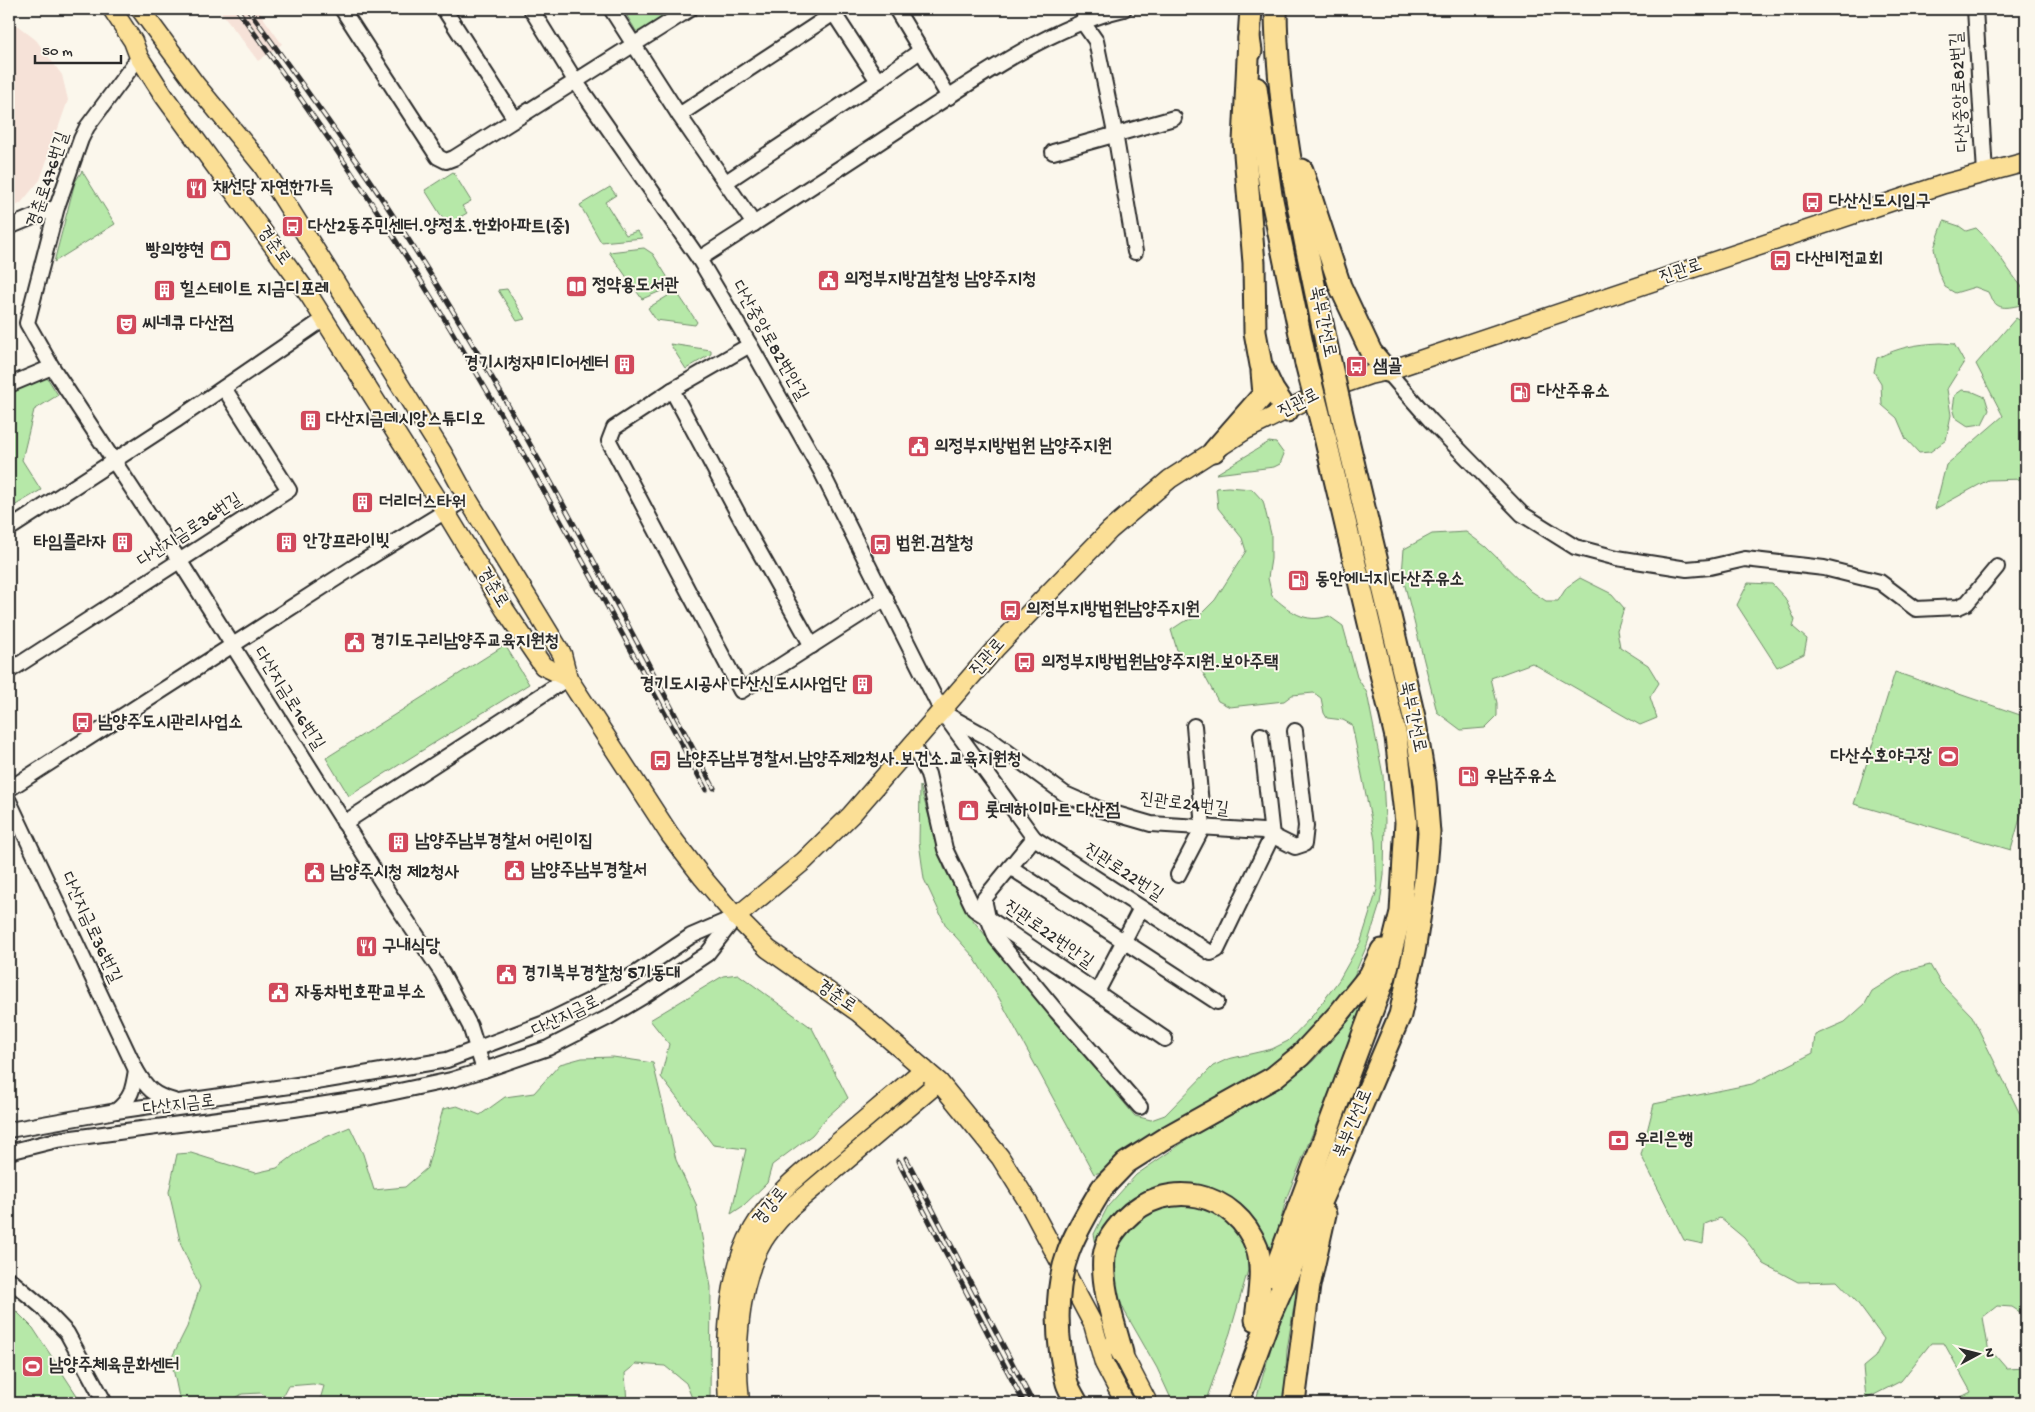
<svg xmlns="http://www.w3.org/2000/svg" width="2035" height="1412" viewBox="0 0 2035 1412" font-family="'Gochi Hand','Poor Story',sans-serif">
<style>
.built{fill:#f6e2d8}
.green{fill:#b6e8a8;stroke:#708a6a}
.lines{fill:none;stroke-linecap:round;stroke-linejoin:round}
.minor-casing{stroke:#2b2b2b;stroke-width:18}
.major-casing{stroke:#2b2b2b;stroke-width:21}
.highway-casing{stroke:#2b2b2b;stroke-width:25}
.minor{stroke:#fbf7ec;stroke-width:14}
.major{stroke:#fbdf96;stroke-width:18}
.highway{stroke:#fbdf96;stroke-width:21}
.rail-casing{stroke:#2b2b2b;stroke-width:5}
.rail{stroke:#fbf7ec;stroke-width:3;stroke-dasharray:9;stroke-linecap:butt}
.highway-bridge-casing{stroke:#2b2b2b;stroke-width:25;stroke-linecap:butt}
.highway-bridge{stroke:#fbdf96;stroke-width:21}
.labels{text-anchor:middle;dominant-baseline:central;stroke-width:4;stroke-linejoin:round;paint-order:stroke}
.street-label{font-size:18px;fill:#2b2b2b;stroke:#fbf7ec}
.poi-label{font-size:18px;font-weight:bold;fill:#2b2b2b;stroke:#fbf7ec;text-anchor:start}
</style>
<rect width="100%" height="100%" fill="#fbf7ec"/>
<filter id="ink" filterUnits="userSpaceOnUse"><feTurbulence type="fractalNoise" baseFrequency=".02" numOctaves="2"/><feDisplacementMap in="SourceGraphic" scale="10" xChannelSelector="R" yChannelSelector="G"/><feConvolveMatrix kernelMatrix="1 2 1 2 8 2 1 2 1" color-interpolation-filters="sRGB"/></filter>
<g filter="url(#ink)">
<g class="built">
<path d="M219 9H257L282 44 258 61Z"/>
<path d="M9 19 36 40 62 75 68 100 40 180 21 203 9 210Z"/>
</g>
<g class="green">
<path d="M623 9H680L643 32 636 31Z"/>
<path d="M82 171 115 224 54 262 75 182Z"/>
<path d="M453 172 471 201 462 206 467 213 447 225 425 190Z"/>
<path d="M610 187 616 195 605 202 626 235 637 231 643 238 601 242 580 205Z"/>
<path d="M1944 221 1959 226 1966 231 1976 228C1995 245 2006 269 2023 288L2021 305C2003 309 1996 310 1988 292L1975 287 1955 293 1945 287 1938 271 1934 248Z"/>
<path d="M644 248 653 254 673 286 642 299 609 252Z"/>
<path d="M507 289 525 319 517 321 498 290Z"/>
<path d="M676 291 697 322 695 325 656 320 648 308Z"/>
<path d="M2016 318 2026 324V479L1988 480 1935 509 1946 465 2003 416 1976 364Z"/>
<path d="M1941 343 1954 344 1964 362 1947 389 1951 415 1946 440 1930 452 1919 453 1906 439 1897 418 1882 405 1881 383 1874 372 1877 358C1900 347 1916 344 1941 343Z"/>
<path d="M670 344 711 350V354L686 369Z"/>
<path d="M39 376 48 379 58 395 34 410 22 460 41 490 9 509V390Z"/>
<path d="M1962 390 1971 391 1985 397 1989 410 1982 424 1968 426 1956 418 1953 408 1955 395Z"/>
<path d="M1269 442 1276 443 1284 454 1280 464 1274 467 1216 474Z"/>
<path d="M1228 487 1252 489 1263 501 1271 534V559L1268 578 1272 596C1290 611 1304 624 1329 616L1343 626 1357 677 1367 693 1383 775 1385 820 1384 875 1380 904 1367 945 1348 990 1284 1060 1108 1170 1094 1174 999 998 973 956 946 926 924 879 919 842 920 786 944 868 972 919 1135 1116 1151 1120 1165 1115 1213 1066 1228 1059 1272 1049 1288 1041 1313 1015 1339 980 1361 941 1377 890 1375 840 1352 725 1343 720 1327 718 1324 713 1321 698 1314 693 1292 695 1284 701 1230 707 1218 701 1202 671 1177 650 1171 630 1183 622 1198 617 1215 600 1246 551 1242 538 1218 508 1216 488Z"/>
<path d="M1466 532 1486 547 1531 591 1546 601H1558L1567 587 1580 578 1612 594 1624 608 1617 630 1620 647 1648 665 1659 683 1650 697 1657 718 1640 725 1532 663 1491 678 1497 703V716L1485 728 1461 730 1437 712 1402 574 1404 549 1432 534Z"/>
<path d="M1748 583 1772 584 1785 598 1795 620 1793 627 1807 639 1804 654 1777 667 1737 605Z"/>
<path d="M505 645 529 684 349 796 326 758Z"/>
<path d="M1895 672 2026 717V797L2011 850 1854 804Z"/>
<path d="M1930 965 1941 984 1972 1016 2022 1118 2026 1133V1316L2012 1307 1997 1306 1983 1317 1988 1347 2007 1369 2026 1368V1403H1949L1971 1392 1944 1343H1931L1901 1381 1866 1399 1863 1367 1875 1357 1884 1339 1856 1301 1837 1281 1798 1282 1764 1264 1744 1238 1720 1218 1705 1224 1703 1244 1684 1240 1641 1155 1654 1104 1752 1084 1813 1053 1815 1035 1845 1022 1865 1004 1872 991 1903 972Z"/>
<path d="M738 974 812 1028 848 1098 827 1117 812 1135 772 1165 767 1183 743 1206 731 1214 746 1149 713 1145 661 1077 669 1044 650 1020 723 976Z"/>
<path d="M1372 983 1348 1050 1328 1095 1286 1199 1272 1257 1260 1228 1235 1202 1204 1186 1183 1185 1152 1191 1098 1256 1094 1234 1108 1206 1136 1175 1191 1137 1278 1089 1313 1061 1352 1017Z"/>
<path d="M613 1057 653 1063 676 1160 696 1204 711 1287 710 1403H694L686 1383 665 1366 636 1364 625 1373 627 1403H426L414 1398 398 1403H319L324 1386 313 1384 288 1386 279 1403H276L261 1393 242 1394 227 1403H178L180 1402 171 1359 187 1327 200 1287 181 1245 169 1192 177 1154 191 1153 255 1173 277 1168 309 1144 350 1127 363 1154 374 1190 405 1187 427 1168 443 1109 457 1106 480 1115 505 1097 534 1093 560 1064 582 1058Z"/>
<path d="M1174 1198 1221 1212 1240 1233 1247 1251 1248 1270 1230 1333 1205 1403H1173L1157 1368 1125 1312 1111 1281 1114 1234Z"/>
<path d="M1299 1274 1287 1350 1284 1403H1255L1276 1331Z"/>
<path d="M9 1304 33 1328 82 1403H9Z"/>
</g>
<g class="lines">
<defs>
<g id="minor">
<path d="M342 9 438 157 446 161 454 158 690 9"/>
<path d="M444 9 515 119"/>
<path d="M531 9 576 82 699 259 750 345 821 471 942 712 1034 838 1211 953 1217 950 1272 836 1261 735"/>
<path d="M611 9 679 115 754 224"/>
<path d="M831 9 878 81"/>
<path d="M896 9 949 97"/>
<path d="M1975 9 1985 173"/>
<path d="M1082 21 1096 41 1115 133 1135 252"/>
<path d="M679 115 834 13"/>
<path d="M1053 152 1174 118"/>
<path d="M726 182 878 81 920 51"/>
<path d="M9 227 57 207"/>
<path d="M699 259C771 213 842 167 913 120 975 79 1051 26 1124 9"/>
<path d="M750 345 672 390 614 428 609 441 741 691 886 598"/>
<path d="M52 367 179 560 393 900 442 973 470 1026 484 1070"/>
<path d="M1387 371 1431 421 1522 514 1575 547 1617 558 1687 569 1710 567 1745 559 1824 568 1880 582 1916 609 1958 607 1967 603 1997 567"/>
<path d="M9 385 52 367 27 323 57 207 81 139 87 127 139 57"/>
<path d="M672 390 742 521 812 646"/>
<path d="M9 529 175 421 324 319"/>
<path d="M9 671 289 490 224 388"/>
<path d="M947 715 987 737 1065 794 1099 809 1151 824 1263 831 1295 847 1304 844 1306 826 1295 731"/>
<path d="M912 744 928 774 945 849 974 909 988 918 996 938 1057 1012 1140 1107"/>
<path d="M9 789 354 567 467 498"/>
<path d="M9 801 136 1070C147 1089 153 1095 174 1101"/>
<path d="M344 823 568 678"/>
<path d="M1034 838 984 899 988 918 1165 1039"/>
<path d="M1010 867 1217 1002"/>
<path d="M1178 875 1203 827 1194 726"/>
<path d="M1097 992 1141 908"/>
<path d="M116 1111C132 1098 133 1089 136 1070"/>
<path d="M9 1130 116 1111 304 1084 447 1060 542 1024 589 1001 638 972 691 936 735 917"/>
<path d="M9 1152 57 1140 294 1109 371 1097 451 1080 484 1070 548 1048 607 1018 644 996 707 954 736 917"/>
<path d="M9 1279 41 1306 67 1333 105 1403"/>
</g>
<g id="major">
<path d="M112 9 133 41 139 57 164 96 309 295 445 511 505 610 543 666 568 678"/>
<path d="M140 9 196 85 262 165 442 452 467 498 562 654 568 678 670 835 703 878 736 917 768 949 859 1013 939 1082 1000 1157 1028 1202 1093 1324 1104 1363 1125 1403"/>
<path d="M736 917 804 861 851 815 995 649 1040 602 1110 530 1170 479 1246 430 1329 389 1369 375 1387 371 1944 184 2026 162"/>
<path d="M1113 1344 1122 1353 1148 1403"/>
<path d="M728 1403C725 1352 726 1274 753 1229 773 1194 804 1171 835 1145 864 1120 894 1095 924 1069"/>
<path d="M740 1403C735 1353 737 1285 763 1241 770 1229 780 1219 790 1208L939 1082"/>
</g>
<g id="highway">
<path d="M1251 9 1249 38 1251 51"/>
<path d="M1276 9C1277 127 1306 242 1329 357"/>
<path d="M1249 38 1244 142 1254 263 1255 332 1261 365 1273 390 1287 411"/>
<path d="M1256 88 1271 195 1306 363"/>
<path d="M1302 170 1340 286 1371 352 1387 371"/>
<path d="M1214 451 1264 394 1262 372"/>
<path d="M1102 1188 1126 1163 1167 1137 1273 1078 1300 1056 1337 1016 1370 975 1382 950"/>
<path d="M1273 1276 1385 976 1401 912 1406 822 1396 737 1325 437"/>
<path d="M1122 1353C1114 1322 1101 1288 1104 1256 1106 1241 1114 1231 1124 1220 1166 1176 1236 1191 1257 1248 1264 1269 1258 1298 1256 1320"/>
<path d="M1238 1403 1271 1313 1333 1173 1400 1015 1414 952 1425 881 1429 833 1425 783 1414 717 1346 432"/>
<path d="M1294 1403 1309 1286 1325 1214"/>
</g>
</defs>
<use href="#minor" class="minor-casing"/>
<use href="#major" class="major-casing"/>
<use href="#highway" class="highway-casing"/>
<use href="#minor" class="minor"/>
<use href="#major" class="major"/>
<use href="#highway" class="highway"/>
<defs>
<g id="rail">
<path d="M237 9C297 92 356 176 410 263 517 434 611 613 706 790"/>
<path d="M248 9C306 90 366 171 419 256 527 428 619 609 714 788"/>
<path d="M906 1158 1033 1403"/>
<path d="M898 1161 1024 1403"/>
</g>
</defs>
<use href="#rail" class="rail-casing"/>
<use href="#rail" class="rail"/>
<defs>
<g id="highway-bridge">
<path d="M1329 357 1346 432"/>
<path d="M1306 363 1325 437"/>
<path d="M1077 1403C1074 1397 1069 1390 1067 1383 1056 1344 1054 1291 1068 1253 1076 1230 1090 1209 1102 1188"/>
</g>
</defs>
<use href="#highway-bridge" class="highway-bridge-casing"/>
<use href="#highway-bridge" class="highway-bridge"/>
</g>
</g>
<defs>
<symbol id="restaurant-square" viewBox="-11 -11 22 22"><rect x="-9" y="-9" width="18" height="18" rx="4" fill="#d1495b" stroke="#fbf7ec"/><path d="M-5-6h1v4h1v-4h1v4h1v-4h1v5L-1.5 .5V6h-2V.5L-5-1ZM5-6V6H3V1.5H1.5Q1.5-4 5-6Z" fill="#fff"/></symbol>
<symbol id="bus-square" viewBox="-11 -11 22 22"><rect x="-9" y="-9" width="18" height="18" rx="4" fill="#d1495b" stroke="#fbf7ec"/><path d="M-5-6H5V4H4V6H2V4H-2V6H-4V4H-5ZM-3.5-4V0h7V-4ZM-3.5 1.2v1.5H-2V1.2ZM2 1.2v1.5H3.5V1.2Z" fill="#fff"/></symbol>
<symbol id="shop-square" viewBox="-11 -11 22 22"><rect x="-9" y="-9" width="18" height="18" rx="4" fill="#d1495b" stroke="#fbf7ec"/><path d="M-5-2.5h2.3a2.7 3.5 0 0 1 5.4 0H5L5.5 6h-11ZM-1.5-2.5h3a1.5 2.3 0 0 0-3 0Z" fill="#fff"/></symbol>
<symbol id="civic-square" viewBox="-11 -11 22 22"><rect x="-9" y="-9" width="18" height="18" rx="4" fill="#d1495b" stroke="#fbf7ec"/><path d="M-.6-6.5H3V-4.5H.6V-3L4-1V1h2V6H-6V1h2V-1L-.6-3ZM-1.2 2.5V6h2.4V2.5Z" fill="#fff"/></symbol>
<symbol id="library-square" viewBox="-11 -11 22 22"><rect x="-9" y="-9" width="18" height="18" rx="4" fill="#d1495b" stroke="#fbf7ec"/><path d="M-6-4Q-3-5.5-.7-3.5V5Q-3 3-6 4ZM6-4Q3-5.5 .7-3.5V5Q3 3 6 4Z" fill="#fff"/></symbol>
<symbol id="building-square" viewBox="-11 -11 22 22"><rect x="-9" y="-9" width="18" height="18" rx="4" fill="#d1495b" stroke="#fbf7ec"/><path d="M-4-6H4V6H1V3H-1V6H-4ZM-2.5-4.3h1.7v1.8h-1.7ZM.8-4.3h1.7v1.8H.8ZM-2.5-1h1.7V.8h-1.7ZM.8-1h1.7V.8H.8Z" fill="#fff"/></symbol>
<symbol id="theatre-square" viewBox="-11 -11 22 22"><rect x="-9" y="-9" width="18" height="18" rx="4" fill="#d1495b" stroke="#fbf7ec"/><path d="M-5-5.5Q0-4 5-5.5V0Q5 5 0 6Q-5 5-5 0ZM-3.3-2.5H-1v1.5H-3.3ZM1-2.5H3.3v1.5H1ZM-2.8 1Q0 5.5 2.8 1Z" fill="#fff"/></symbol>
<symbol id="fuel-square" viewBox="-11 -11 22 22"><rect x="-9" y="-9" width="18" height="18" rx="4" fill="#d1495b" stroke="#fbf7ec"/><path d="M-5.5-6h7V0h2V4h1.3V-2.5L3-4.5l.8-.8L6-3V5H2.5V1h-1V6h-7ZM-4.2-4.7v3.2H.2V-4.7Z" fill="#fff"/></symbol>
<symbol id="stadium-square" viewBox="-11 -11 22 22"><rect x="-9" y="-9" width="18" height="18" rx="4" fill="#d1495b" stroke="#fbf7ec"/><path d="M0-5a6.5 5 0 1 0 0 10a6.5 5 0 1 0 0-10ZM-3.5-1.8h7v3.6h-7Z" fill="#fff"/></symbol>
<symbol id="bank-square" viewBox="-11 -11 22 22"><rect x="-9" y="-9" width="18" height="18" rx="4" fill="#d1495b" stroke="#fbf7ec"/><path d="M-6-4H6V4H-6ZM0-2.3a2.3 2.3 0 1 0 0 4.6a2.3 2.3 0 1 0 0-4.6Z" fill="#fff"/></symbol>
</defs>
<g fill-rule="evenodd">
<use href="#restaurant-square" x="184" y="176" width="25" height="25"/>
<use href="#bus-square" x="1800" y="190" width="25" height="25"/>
<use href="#bus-square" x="280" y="214" width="25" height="25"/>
<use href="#shop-square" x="208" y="238" width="25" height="25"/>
<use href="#bus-square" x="1768" y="248" width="25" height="25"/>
<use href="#civic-square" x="816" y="268" width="25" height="25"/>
<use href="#library-square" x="564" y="274" width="25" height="25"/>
<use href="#building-square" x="152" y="278" width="25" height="25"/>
<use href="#theatre-square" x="114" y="312" width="25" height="25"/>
<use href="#building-square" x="612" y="352" width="25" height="25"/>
<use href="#bus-square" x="1344" y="354" width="25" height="25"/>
<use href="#fuel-square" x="1508" y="380" width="25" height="25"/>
<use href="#building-square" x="298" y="408" width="25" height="25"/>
<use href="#civic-square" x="906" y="434" width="25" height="25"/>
<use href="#building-square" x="350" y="490" width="25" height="25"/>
<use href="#building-square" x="274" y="530" width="25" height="25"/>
<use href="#building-square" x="110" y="530" width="25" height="25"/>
<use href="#bus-square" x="868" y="532" width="25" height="25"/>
<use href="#fuel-square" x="1286" y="568" width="25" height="25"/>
<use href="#bus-square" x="998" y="598" width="25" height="25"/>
<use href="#civic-square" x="342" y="630" width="25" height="25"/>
<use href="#bus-square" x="1012" y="650" width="25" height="25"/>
<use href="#building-square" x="850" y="672" width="25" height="25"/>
<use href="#bus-square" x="70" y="710" width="25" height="25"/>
<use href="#stadium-square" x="1936" y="744" width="25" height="25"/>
<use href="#bus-square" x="648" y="748" width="25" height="25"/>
<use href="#fuel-square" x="1456" y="764" width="25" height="25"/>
<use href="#shop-square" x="956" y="798" width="25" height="25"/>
<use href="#building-square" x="386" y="830" width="25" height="25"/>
<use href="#civic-square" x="502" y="858" width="25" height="25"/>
<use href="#civic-square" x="302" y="860" width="25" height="25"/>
<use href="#restaurant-square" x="354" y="934" width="25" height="25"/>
<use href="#civic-square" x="494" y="962" width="25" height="25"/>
<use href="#civic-square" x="266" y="980" width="25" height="25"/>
<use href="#bank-square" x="1606" y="1128" width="25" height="25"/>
<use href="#stadium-square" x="20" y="1354" width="25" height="25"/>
</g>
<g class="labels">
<g class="street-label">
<text transform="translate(1961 92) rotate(-93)">다산중앙로82번길</text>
<text transform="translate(49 180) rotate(-72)">경춘로476번길</text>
<text transform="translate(273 246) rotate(54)">경춘로</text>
<text transform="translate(1681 272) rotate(-19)">진관로</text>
<text transform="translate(1322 322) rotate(78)">북부간선로</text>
<text transform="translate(769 341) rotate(60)">다산중앙로82번안길</text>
<text transform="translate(1299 404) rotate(-27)">진관로</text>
<text transform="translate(190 531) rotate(-33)">다산지금로36번길</text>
<text transform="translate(492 588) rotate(59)">경춘로</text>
<text transform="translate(988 658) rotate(-49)">진관로</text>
<text transform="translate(288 699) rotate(58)">다산지금로16번길</text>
<text transform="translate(1412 717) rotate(78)">북부간선로</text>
<text transform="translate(1184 805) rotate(7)">진관로24번길</text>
<text transform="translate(1123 873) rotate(33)">진관로22번길</text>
<text transform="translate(90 928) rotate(65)">다산지금로36번길</text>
<text transform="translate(1048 935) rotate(35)">진관로22번안길</text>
<text transform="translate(836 997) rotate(35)">경춘로</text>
<text transform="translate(566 1017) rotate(-26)">다산지금로</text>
<text transform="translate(179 1106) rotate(-7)">다산지금로</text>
<text transform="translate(1354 1124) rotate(-67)">북부간선로</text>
<text transform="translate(771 1207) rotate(-51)">경강로</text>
</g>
<g class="poi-label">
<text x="213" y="188">채선당 자연한가득</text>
<text x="1829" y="202">다산신도시입구</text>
<text x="308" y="227">다산2동주민센터.양정초.한화아파트(중)</text>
<text x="204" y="251" text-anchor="end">빵의향현</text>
<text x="1796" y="260">다산비전교회</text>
<text x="844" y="280">의정부지방검찰청 남양주지청</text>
<text x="592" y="286">정약용도서관</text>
<text x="180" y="290">힐스테이트 지금디포레</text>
<text x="142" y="324">씨네큐 다산점</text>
<text x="609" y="364" text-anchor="end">경기시청자미디어센터</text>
<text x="1373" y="367">샘골</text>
<text x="1537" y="392">다산주유소</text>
<text x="326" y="420">다산지금데시앙스튜디오</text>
<text x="934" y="447">의정부지방법원 남양주지원</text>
<text x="379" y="503">더리더스타워</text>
<text x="303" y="542">안강프라이빗</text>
<text x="106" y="543" text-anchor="end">타임플라자</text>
<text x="896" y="544">법원.검찰청</text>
<text x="1315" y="580">동안에너지 다산주유소</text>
<text x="1026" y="610">의정부지방법원남양주지원</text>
<text x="371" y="642">경기도구리남양주교육지원청</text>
<text x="1041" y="663">의정부지방법원남양주지원.보아주택</text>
<text x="847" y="685" text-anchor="end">경기도시공사 다산신도시사업단</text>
<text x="98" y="723">남양주도시관리사업소</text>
<text x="1932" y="757" text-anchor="end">다산수호야구장</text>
<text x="677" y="760">남양주남부경찰서.남양주제2청사.보건소.교육지원청</text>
<text x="1484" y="777">우남주유소</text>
<text x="985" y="811">롯데하이마트 다산점</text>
<text x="415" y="842">남양주남부경찰서 어린이집</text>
<text x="531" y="871">남양주남부경찰서</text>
<text x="330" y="873">남양주시청 제2청사</text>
<text x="382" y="947">구내식당</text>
<text x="522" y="974">경기북부경찰청 5기동대</text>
<text x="295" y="993">자동차번호판교부소</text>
<text x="1635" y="1140">우리은행</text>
<text x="49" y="1366">남양주체육문화센터</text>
</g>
</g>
<rect width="2035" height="1412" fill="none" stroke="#fbf7ec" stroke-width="30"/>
<rect x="15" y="15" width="2005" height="1382" fill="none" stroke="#2b2b2b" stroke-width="2" filter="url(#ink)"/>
<g transform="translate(1978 1354) rotate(83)" stroke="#fbf7ec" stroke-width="4" paint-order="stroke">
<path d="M0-4L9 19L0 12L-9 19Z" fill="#2b2b2b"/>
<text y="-8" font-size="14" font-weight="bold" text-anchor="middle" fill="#2b2b2b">N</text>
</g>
<path d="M35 55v8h86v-8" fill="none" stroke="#2b2b2b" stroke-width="2.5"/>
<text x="42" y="55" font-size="15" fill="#2b2b2b" stroke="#fbf7ec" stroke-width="4" paint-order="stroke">50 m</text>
</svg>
